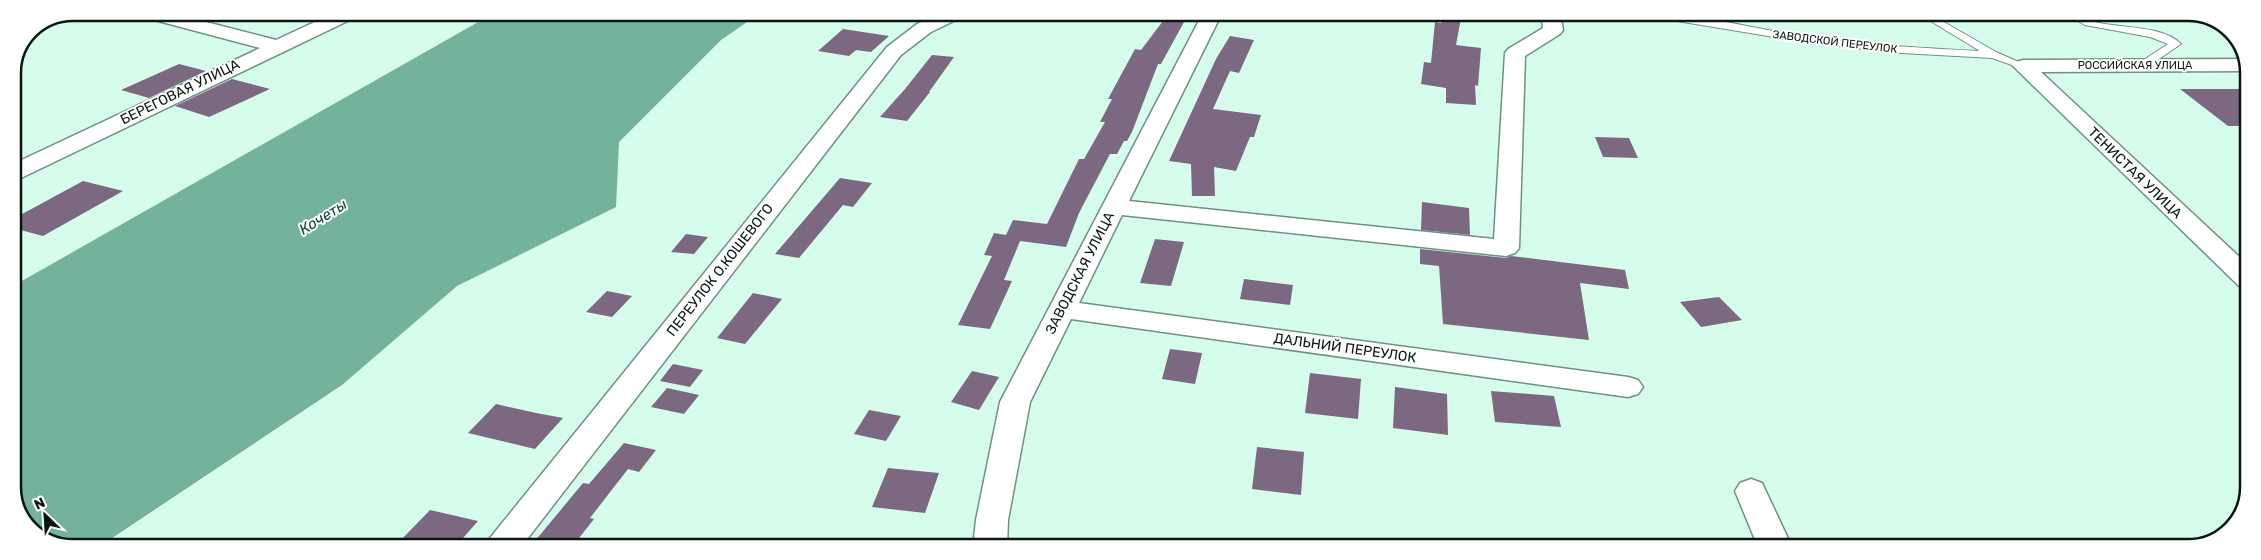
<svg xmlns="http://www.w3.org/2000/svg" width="2261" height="560" viewBox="0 0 2261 560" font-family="Rubik,sans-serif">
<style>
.water{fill:#73b39b}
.building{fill:#7d6881}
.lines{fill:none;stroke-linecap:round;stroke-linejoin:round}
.service-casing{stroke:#6e9183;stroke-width:2}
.minor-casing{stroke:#6e9183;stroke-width:3}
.service{fill:#fff;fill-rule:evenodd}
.minor{fill:#fff;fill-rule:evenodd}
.labels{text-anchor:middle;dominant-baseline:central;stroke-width:4;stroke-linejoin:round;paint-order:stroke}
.far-street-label{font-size:11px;fill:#081611;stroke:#fff}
.street-label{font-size:14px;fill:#081611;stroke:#fff}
.water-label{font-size:15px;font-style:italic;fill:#033e2e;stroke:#fff}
.rim{fill:none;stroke:#081611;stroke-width:2.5}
</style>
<rect width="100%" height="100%" fill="#d6fcec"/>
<path class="water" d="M494 13H760L721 40 619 142 616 207 457 286 342 385 100 546H61L28 527 13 495V286Z"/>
<g class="building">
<path d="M1169 13H1189L1161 64H1158L1132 132 1127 141H1124L1117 154H1110L1079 213 1066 247 1020 241 1004 280 1012 281 990 329 958 325 992 256 984 255 994 233 1006 235 1013 220 1047 224 1079 159H1084L1105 122H1100L1112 99H1108L1135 49 1141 50Z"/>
<path d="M1444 13H1462L1456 45 1481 48 1478 86 1475 85 1476 105 1446 103V88L1421 84 1424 62 1431 63 1435 22 1441 23Z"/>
<path d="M843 29 889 36 871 52 856 50 849 56 818 51Z"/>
<path d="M1230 36 1254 40 1239 73 1230 71 1213 109 1261 115 1254 137H1250L1236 171 1214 167 1215 196H1192L1191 164 1169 161 1216 59Z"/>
<path d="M932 55 954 57 929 92H930L907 121 880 117 905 89Z"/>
<path d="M179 64 206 71 149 98 121 90Z"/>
<path d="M232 79 270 89 209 117 175 106Z"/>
<path d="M2180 89H2248V126H2228Z"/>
<path d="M1595 137 1629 138 1638 158 1603 157Z"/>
<path d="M840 178 872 183 853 207 843 205 799 258 775 254Z"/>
<path d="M83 181 123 191 43 236 13 228V219Z"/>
<path d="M1422 202 1469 208 1470 235 1421 230Z"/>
<path d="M686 234 708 237 694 254 671 252Z"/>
<path d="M1155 239 1184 242 1171 286 1140 283Z"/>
<path d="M1420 249 1506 258 1511 256 1625 270 1629 289 1580 283 1589 340 1443 324 1439 266 1420 264Z"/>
<path d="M1244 279 1293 285 1290 305 1240 299Z"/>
<path d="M607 291 632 296 612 317 586 312Z"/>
<path d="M753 293 782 299 745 344 717 338Z"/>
<path d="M1719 297 1742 320 1701 327 1680 302Z"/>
<path d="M1170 349 1202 353 1195 384 1162 379Z"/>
<path d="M673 364 703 370 690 387 660 381Z"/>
<path d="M972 371 999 377 979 410 951 402Z"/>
<path d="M1310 373 1361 379 1358 419 1305 413Z"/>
<path d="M1395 387 1447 394 1448 435 1393 428Z"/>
<path d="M667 388 699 395 684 414 651 407Z"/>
<path d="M1491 391 1554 396 1561 427 1495 422Z"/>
<path d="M496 404 536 413 563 418 535 449 468 433Z"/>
<path d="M869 410 901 416 886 441 854 434Z"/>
<path d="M624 443 656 450 639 472 628 469 590 518 594 519 572 547H530L583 483 589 484Z"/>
<path d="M1257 447 1304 452 1301 495 1252 489Z"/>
<path d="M888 468 939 473 925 513 872 507Z"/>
<path d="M430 510 478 521 456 546H418L399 542Z"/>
</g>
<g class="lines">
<defs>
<g id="service">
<path d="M1642 13C1698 13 1754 29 1809 37 1866 45 1923 48 1980 51L1919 14H1930L1996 52 2028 66 2023 69 1992 58 1901 53 1810 43 1647 16Z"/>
<path d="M2066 14C2079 13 2087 20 2099 23 2123 28 2164 26 2181 44L2147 67H2139V63L2168 44 2150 37 2085 25Z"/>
</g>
<g id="minor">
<path d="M140 13H171L276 40 334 13H359L356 17 21 178 13 180V164L260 48 143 17Z"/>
<path d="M940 13H965L962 17 931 32 901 55 521 547H486L490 538 887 47 917 24Z"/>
<path d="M1203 13H1222L1129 201 1494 239 1505 53 1508 49 1543 28 1541 13H1560L1563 30 1560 34 1525 56 1519 248 1515 253 1506 256 1122 215 1079 303 1628 377 1638 380 1643 387 1638 394 1628 397 1071 319 1030 402 1008 520 1007 547H973L976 520 1000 402Z"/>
<path d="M2244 59 2248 71 2041 72 2248 265V288L2239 286 2013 66 2016 62 2023 60Z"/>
<path d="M1751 479 1762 483 1792 547H1758L1735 491 1740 483Z"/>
</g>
</defs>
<use href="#service" class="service-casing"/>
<use href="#minor" class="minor-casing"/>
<use href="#service" class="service"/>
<use href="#minor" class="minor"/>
</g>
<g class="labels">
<g class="far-street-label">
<text transform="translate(1835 42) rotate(7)">ЗАВОДСКОЙ ПЕРЕУЛОК</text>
<text x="2135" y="65">РОССИЙСКАЯ УЛИЦА</text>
</g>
<g class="street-label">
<text transform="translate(180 92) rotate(-26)">БЕРЕГОВАЯ УЛИЦА</text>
<text transform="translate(2135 173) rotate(44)">ТЕНИСТАЯ УЛИЦА</text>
<text transform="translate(720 270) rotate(-52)">ПЕРЕУЛОК О.КОШЕВОГО</text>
<text transform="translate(1080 273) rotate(-63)">ЗАВОДСКАЯ УЛИЦА</text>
<text transform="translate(1345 348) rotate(8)">ДАЛЬНИЙ ПЕРЕУЛОК</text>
</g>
<g class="water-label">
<text transform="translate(323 217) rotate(-32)">Кочеты</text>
</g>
</g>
<path d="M0 0H2261V560H0ZM73 21H2188A52 52 0 0 1 2240 73V487A52 52 0 0 1 2188 539H73A52 52 0 0 1 21 487V73A52 52 0 0 1 73 21Z" fill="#fff" fill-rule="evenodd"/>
<path class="rim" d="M73 21H2188A52 52 0 0 1 2240 73V487A52 52 0 0 1 2188 539H73A52 52 0 0 1 21 487V73A52 52 0 0 1 73 21Z"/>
<g transform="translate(45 515) rotate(335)" stroke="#ffffff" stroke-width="4" paint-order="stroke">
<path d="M0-4L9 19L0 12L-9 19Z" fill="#081611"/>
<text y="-8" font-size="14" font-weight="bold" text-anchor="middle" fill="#081611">N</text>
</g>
</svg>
